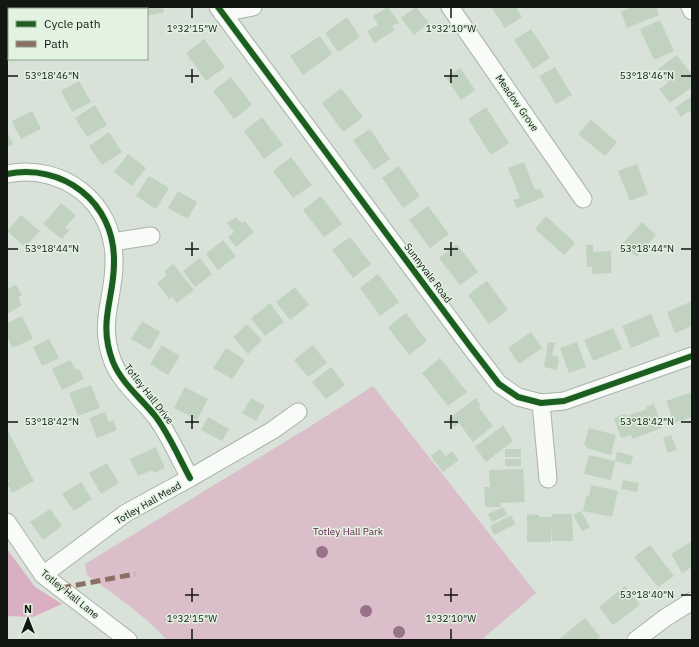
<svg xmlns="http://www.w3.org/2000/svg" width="699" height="647" viewBox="0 0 699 647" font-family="'IBM Plex Sans',sans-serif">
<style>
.green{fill:#dabeca}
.forest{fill:#daaec3}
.building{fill:#c1d3c0}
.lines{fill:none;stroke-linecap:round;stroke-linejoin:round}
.street-casing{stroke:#aab2aa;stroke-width:19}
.street{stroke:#f9fbf9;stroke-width:17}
.quiet{stroke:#8d6e63;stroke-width:5;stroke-dasharray:10 5;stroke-linecap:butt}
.cycleway-casing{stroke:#e2f3e1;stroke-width:8}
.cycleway{stroke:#1b5e20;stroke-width:6}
.tree{fill:#987288}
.ticks{fill:none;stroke:#121711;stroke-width:1.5}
.labels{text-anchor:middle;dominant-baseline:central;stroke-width:3;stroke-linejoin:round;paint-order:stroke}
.street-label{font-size:10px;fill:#121711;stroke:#e2f3e1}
.park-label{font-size:10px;fill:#641746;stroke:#e2f3e1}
.ticks-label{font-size:10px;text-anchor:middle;fill:#121711;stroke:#e2f3e1;stroke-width:3;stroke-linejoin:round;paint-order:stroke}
</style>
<rect width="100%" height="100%" fill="#d8e2d8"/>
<path class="green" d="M373 386 536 593 481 640H167C144 615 115 595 87 575L85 564 314 424Z"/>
<path class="forest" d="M7 549 35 587 62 604 33 617 7 616Z"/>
<g class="building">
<path d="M134 7H163L164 12 147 16V9H134Z"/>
<path d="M388 7 399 23 392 26 395 30 374 43 367 31 378 25 373 16Z"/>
<path d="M416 7 429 23 414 35 401 18Z"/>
<path d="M491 7H516L522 17 505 28Z"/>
<path d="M631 7H656L659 15 627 28 621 12Z"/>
<path d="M347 17 360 37 338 52 325 33Z"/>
<path d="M660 20 674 51 654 60 640 29Z"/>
<path d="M531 29 550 58 533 69 514 40Z"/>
<path d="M320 36 332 54 303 75 290 56Z"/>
<path d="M204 39 225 67 206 81 186 53Z"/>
<path d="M677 55 692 75V87L670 103 659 89 668 83 658 69Z"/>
<path d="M555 67 572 95 556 104 539 76Z"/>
<path d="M460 68 475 90 461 100 446 77Z"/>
<path d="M231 77 252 105 234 119 213 91Z"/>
<path d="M79 81 91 102 72 112 61 91Z"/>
<path d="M341 88 363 117 343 132 322 103Z"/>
<path d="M692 96V116L689 111 681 117 675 108Z"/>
<path d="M95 105 107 125 87 137 75 118Z"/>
<path d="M486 107 509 143 491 155 468 119Z"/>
<path d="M32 111 41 129 21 139 12 121Z"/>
<path d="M262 117 283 145 264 159 244 131Z"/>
<path d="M591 120 617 142 605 156 578 134Z"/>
<path d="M370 129 390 159 374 170 353 140Z"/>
<path d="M7 131 13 144 7 147Z"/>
<path d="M109 132 122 152 102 165 89 146Z"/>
<path d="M128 154 146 168 132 186 114 172Z"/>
<path d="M291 157 312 185 293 198 273 171Z"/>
<path d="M524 162 535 190 540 188 544 197 517 208 513 200 520 198 508 168Z"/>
<path d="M637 164 648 194 630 201 618 171Z"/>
<path d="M399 166 420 196 403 208 382 178Z"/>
<path d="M149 176 169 188 156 209 136 196Z"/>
<path d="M178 191 197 202 188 219 168 208Z"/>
<path d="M321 196 342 224 324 237 303 210Z"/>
<path d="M61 203 76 215 65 228 69 230 62 239 43 224Z"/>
<path d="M428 206 449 234 430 248 409 220Z"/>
<path d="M21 215 40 231 25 247 7 231Z"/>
<path d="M546 216 575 243 564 255 535 229Z"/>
<path d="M236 217 242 223 245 221 254 232 236 247 228 237 234 232 227 223Z"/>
<path d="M642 222 656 235 637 257 622 244Z"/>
<path d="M350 237 371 264 353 278 332 250Z"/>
<path d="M223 240 236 256 218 270 206 254Z"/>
<path d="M457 244 478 272 460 285 439 258Z"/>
<path d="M586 245H593V252L611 251V273L592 274V267H587Z"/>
<path d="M200 258 212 274 195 287 183 271Z"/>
<path d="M173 264 194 290 177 303 172 297 169 299 157 283 167 275 164 271Z"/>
<path d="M378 274 399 302 380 316 360 288Z"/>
<path d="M487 281 508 310 489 324 468 295Z"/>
<path d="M16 285 22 295 18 297 22 305 7 314V289Z"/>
<path d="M295 287 309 305 290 320 276 302Z"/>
<path d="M692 301V326L675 333 667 312Z"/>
<path d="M270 303 284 322 265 336 251 318Z"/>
<path d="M406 313 427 341 409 355 388 327Z"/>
<path d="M651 314 660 336 631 348 622 326Z"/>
<path d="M22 316 33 339 12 348 7 336V323Z"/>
<path d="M142 321 160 332 150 350 131 339Z"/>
<path d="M247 324 262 340 248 354 233 337Z"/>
<path d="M613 328 622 349 593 361 584 340Z"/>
<path d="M531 332 542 348 519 364 508 348Z"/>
<path d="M49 339 59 358 42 366 33 347Z"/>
<path d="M548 342 555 343 552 355 559 357 557 370 544 367Z"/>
<path d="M577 342 586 367 569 373 560 348Z"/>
<path d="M162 345 180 356 168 375 150 364Z"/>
<path d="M313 345 327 363 308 377 294 360Z"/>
<path d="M226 348 245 360 232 379 213 368Z"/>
<path d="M440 358 467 392 448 406 422 373Z"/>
<path d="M70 360 76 370 79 369 84 379 62 390 52 369Z"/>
<path d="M331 367 345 385 326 399 312 382Z"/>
<path d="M91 385 100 408 78 416 69 393Z"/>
<path d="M185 387 208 399 197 420 174 408Z"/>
<path d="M692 392V417L674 423 666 401Z"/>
<path d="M251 398 265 406 256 421 242 413Z"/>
<path d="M476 398 481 406 479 408 493 426 473 442 459 423 454 427 448 419Z"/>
<path d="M654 404 662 428 632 439 631 435 621 438 614 418 625 414 626 416 647 409 646 407Z"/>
<path d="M105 412 109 422 113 420 117 430 97 438 89 418Z"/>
<path d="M208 417 229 429 222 441 201 430Z"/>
<path d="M503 425 513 441 486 462 475 447Z"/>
<path d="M589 428 616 435 611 455 586 448 587 446 584 445Z"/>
<path d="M7 429 34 481 12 493 7 483 9 481 7 478Z"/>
<path d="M671 435 677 450 668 453 663 438Z"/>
<path d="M156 447 165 468 154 473 152 470 138 476 130 459Z"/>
<path d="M440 449 446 456 452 451 459 460 443 472 431 456Z"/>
<rect x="505" y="449" width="16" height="8"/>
<path d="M617 452 633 456 631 465 615 461Z"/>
<path d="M589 455 615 461 611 480 584 474Z"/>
<rect x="505" y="459" width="16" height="7"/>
<path d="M107 463 119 483 101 494 89 473Z"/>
<path d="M523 469 525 502 501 503V507H485L484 487H490L489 470Z"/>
<path d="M623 480 639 483 637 492 621 489Z"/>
<path d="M81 482 92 499 74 511 62 494Z"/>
<path d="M591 485 618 491 612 517 583 511 586 496H589Z"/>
<path d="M503 507 507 515 492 522 488 514Z"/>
<path d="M50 509 62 526 43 540 30 522Z"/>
<path d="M581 511 590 527 582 531 573 515Z"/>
<path d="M527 514 539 515V517H552V514H572L573 541H552L551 525V542H527Z"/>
<path d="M511 515 515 524 494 535 490 526Z"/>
<path d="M692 541V567L682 573 671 554Z"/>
<path d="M650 545 674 576 658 587 634 557Z"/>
<path d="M625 586 640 605 613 625 599 607Z"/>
<path d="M585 618 600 637 596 640H560L559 639Z"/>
</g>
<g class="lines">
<defs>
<g id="street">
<path d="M218 7 469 345 499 384 518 397 541 403 564 401 692 356"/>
<path d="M450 7 583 199"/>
<path d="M690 7 692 11"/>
<path d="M222 13 253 7"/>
<path d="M7 174C63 163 114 202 114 260 115 298 97 321 113 362 122 384 142 399 156 417 170 436 179 458 190 478"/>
<path d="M112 242 151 236"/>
<path d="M541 403 548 479"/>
<path d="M7 522 43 575 128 640"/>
<path d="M43 575 126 513 190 478 273 430 298 412"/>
<path d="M636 640 665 618 692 601"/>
</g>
</defs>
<use href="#street" class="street-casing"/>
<use href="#street" class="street"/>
<path class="quiet" d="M61 588 135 574"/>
<defs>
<g id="cycleway">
<path d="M218 7 469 345 499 384 518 397 541 403 564 401 692 356"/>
<path d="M7 174C63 163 114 202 114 260 115 298 97 321 113 362 122 384 142 399 156 417 170 436 179 458 190 478"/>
</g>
</defs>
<use href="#cycleway" class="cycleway-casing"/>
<use href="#cycleway" class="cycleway"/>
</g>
<g class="tree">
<circle cx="322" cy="552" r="6"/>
<circle cx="366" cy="611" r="6"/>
<circle cx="399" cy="632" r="6"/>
</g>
<path class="ticks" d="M192 8V18M451 8V18M192 69V83M451 69V83M8 76H18M185 76H199M444 76H458M681 76H691M192 242V256M451 242V256M8 249H18M185 249H199M444 249H458M681 249H691M192 415V429M451 415V429M8 422H18M185 422H199M444 422H458M681 422H691M192 588V602M451 588V602M185 595H199M444 595H458M681 595H691M192 629V639M451 629V639"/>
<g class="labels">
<g class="street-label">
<text transform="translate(517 103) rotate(55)">Meadow Grove</text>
<text transform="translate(428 273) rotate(53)">Sunnyvale Road</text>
<text transform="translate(149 394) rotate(52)">Totley Hall Drive</text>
<text transform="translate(148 503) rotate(-30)">Totley Hall Mead</text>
<text transform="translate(70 594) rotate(39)">Totley Hall Lane</text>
</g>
<g class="park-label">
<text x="348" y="531">Totley Hall Park</text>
</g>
</g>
<g class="ticks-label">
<text x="192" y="32">1°32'15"W</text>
<text x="451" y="32">1°32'10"W</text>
<text x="52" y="79">53°18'46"N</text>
<text x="647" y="79">53°18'46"N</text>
<text x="52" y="252">53°18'44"N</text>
<text x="647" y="252">53°18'44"N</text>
<text x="52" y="425">53°18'42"N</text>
<text x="647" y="425">53°18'42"N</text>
<text x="647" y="598">53°18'40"N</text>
<text x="192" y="622">1°32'15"W</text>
<text x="451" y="622">1°32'10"W</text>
</g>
<rect width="699" height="647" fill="none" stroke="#121711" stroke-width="16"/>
<rect x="8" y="8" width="140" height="52" fill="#e2f3e1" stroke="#8f9b8e"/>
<rect x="16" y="21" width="20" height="6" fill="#1b5e20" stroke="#8f9b8e"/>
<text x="44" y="28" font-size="12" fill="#121711">Cycle path</text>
<rect x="16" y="41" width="20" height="6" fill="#8d6e63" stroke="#8f9b8e"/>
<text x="44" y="48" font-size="12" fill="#121711">Path</text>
<g transform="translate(28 619)" stroke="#e2f3e1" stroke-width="3" paint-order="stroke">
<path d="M0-3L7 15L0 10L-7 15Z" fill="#121711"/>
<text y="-6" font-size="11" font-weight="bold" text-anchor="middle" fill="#121711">N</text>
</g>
</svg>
